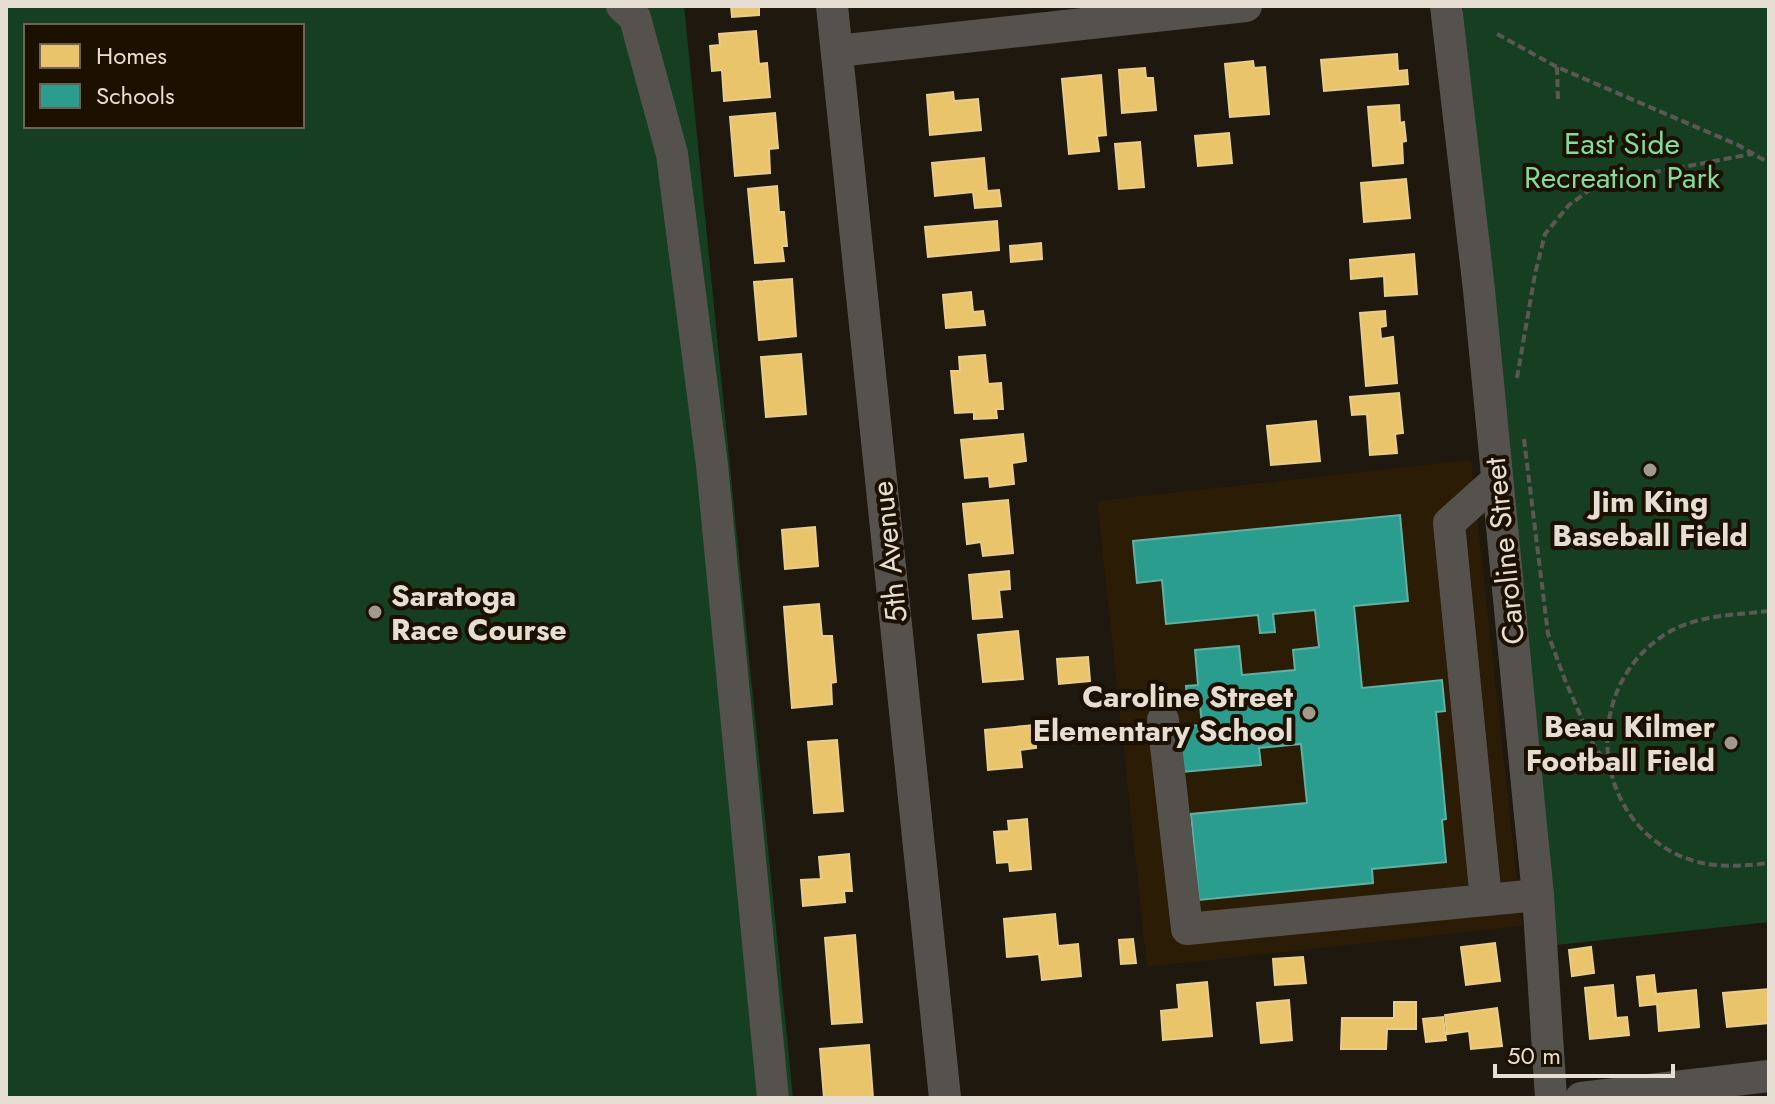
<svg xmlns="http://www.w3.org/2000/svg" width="1775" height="1104" viewBox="0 0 1775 1104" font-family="Jost,sans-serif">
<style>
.built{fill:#2b1c05}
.green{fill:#163f22;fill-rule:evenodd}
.homes{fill:#e9c46a;stroke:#e8cc89;stroke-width:2}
.schools{fill:#2a9d8f;stroke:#62b0a3;stroke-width:2}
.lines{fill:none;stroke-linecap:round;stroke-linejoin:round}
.path{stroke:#5b5854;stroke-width:4;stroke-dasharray:8 4;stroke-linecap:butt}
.minor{stroke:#55514d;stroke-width:32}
.poi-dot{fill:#a0998d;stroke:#1c1001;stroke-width:3}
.labels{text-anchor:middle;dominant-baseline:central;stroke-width:8;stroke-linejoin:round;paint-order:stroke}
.park-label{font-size:30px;fill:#86db9c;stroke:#1c1001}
.poi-label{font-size:30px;font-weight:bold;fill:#e6ded2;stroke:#1c1001;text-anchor:end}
.street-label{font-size:30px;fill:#e6ded2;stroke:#1c1001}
</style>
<rect width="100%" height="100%" fill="#1f180e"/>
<path class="built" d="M1471 460 1522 926 1147 967 1097 501Z"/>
<g class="green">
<path d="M6 6H684L793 1098H6ZM26 26H302V126H26Z"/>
<path d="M1467 6H1769V922L1556 945 1461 28 1463 9Z"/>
</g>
<g class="homes">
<path d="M731 6H759V15L732 17Z"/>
<path d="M756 31 759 64 767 63 770 97 724 101 722 70 712 71 710 46 720 45 719 34Z"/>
<path d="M1397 54 1398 71 1407 70 1408 84 1324 91 1321 60Z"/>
<path d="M1253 61 1254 68 1265 67 1269 114 1230 117 1225 64Z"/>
<path d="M1145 68 1146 78H1153L1156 110 1122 113 1119 70Z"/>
<path d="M1101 75 1106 135 1097 136 1099 151 1069 154 1062 79Z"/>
<path d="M953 92 954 101 978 99 981 130 930 135 927 95Z"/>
<path d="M1399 105 1400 123 1404 122 1406 141 1402 142 1403 163 1373 166 1368 107Z"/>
<path d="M775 113 778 148 769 149 770 173 735 176 730 117Z"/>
<path d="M1229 133 1232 163 1198 166 1195 136Z"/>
<path d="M1140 142 1144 187 1119 189 1115 144Z"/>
<path d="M984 158 987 191 999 190 1001 206 975 208 973 192 935 196 932 163Z"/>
<path d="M1406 179 1410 218 1364 222 1361 183Z"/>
<path d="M777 186 779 212H784L787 246H782L784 261 755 263 748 189Z"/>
<path d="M997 221 999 250 928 257 925 227Z"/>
<path d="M1041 243 1042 259 1011 262 1010 246Z"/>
<path d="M1414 254 1417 294 1385 296 1384 276 1351 279 1350 260Z"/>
<path d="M792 279 796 336 759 340 754 282Z"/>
<path d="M971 292 973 312 983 311 985 325 946 328 943 295Z"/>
<path d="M1385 311 1386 326 1380 327 1381 339 1393 337 1397 383 1366 386 1360 313Z"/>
<path d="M801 354 806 414 766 417 761 357Z"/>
<path d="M985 355 988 384 1001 383 1003 409H996L997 418 974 419V412L955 413 951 371H960L959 357Z"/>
<path d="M1399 393 1403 433 1395 434 1397 453 1370 455 1367 414 1352 415 1350 397Z"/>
<path d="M1316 421 1320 461 1271 465 1267 426Z"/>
<path d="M1023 434 1026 461 1012 463 1014 484 990 487 989 476 965 478 961 440Z"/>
<path d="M1008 500 1013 553 983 556 981 542 967 544 963 504Z"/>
<path d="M815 527 818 566 785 569 782 530Z"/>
<path d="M1009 571 1010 589 999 590 1002 617 973 619 969 575Z"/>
<path d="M819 604 822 636H832L836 682 831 683 832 704 792 708 784 607Z"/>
<path d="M1018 631 1023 679 983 682 978 635Z"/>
<path d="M1088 657 1090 681 1059 684 1057 659Z"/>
<path d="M1034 725 1036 748 1020 750 1022 767 988 770 985 730Z"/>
<path d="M837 740 843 811 814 813 808 742Z"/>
<path d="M1027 819 1031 869 1010 871 1009 862 997 863 994 832 1009 831 1008 821Z"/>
<path d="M849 854 852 891H844L845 902 803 906 801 880 821 879 819 857Z"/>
<path d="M1055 914 1058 946 1078 944 1081 976 1042 980 1039 954 1007 957 1004 919Z"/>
<path d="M855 935 862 1022 832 1024 825 938Z"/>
<path d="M1133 939 1136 963 1121 964 1119 940Z"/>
<path d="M1495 943 1500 981 1466 985 1461 947Z"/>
<path d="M1591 947 1594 973 1572 976 1569 950Z"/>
<path d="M1303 957 1306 983 1275 985 1273 959Z"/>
<path d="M1654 975 1656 994 1696 990 1699 1027 1659 1031 1657 1004 1640 1006 1637 977Z"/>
<path d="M1207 982 1212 1036 1163 1040 1161 1011 1179 1009 1177 985Z"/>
<path d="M1613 985 1616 1018 1627 1017 1629 1035 1590 1039 1585 988Z"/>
<path d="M1769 989V1023L1727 1027 1723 993Z"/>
<path d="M1289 1000 1292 1040 1261 1043 1257 1003Z"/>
<path d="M1394 1002H1416V1029H1387L1386 1049H1341L1342 1018H1394Z"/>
<path d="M1497 1008 1502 1046 1471 1049 1469 1031 1447 1034 1445 1015Z"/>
<path d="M1443 1017 1446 1040 1426 1042 1423 1019Z"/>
<path d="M869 1045 873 1098H824L820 1049Z"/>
</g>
<path class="schools" d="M1400 515 1408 601 1354 606 1362 688 1442 680 1445 711 1436 712 1446 819 1442 820 1446 862 1372 869 1373 883 1199 900 1191 814 1307 803 1301 744 1259 748 1261 765 1182 772 1178 727 1202 725 1200 705 1188 707 1186 686 1198 685 1195 650 1239 646 1242 675 1295 670 1293 650 1319 647 1315 610 1273 614 1275 632 1260 633 1258 615 1166 624 1162 580 1137 583 1133 541Z"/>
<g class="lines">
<g class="path">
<path d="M1497 34 1557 67 1738 145 1769 163"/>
<path d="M1557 67 1558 101"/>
<path d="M1517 378 1535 274 1545 234 1569 205 1591 189 1613 180 1752 154"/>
<path d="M1524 439 1548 634 1565 680 1592 742 1610 769"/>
<path d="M1769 611C1735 615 1699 615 1669 632 1585 681 1587 808 1674 853 1705 869 1736 867 1769 863"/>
</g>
<g class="minor">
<path d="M622 6 635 18 672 154 712 465 773 1098"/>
<path d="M832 6 945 1098"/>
<path d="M1446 6 1479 290 1529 805 1538 895 1551 1098"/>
<path d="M837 51 1246 6"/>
<path d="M1163 720 1187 929 1538 895"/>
<path d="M1486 900 1449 523 1497 480"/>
<path d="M1581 1098 1769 1076"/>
</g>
</g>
<g class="poi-dot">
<circle cx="1650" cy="470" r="8"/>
<circle cx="375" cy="612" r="8"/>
<circle cx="1309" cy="713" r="8"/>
<circle cx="1731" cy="743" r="8"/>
</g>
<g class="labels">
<g class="park-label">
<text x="1622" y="143">East Side<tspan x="1622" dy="34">Recreation Park</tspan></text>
</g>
<g class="poi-label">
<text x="1650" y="501" text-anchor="middle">Jim King<tspan x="1650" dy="34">Baseball Field</tspan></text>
<text x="391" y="595" text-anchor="start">Saratoga<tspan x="391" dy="34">Race Course</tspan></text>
<text x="1293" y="696">Caroline Street<tspan x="1293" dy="34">Elementary School</tspan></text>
<text x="1715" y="726">Beau Kilmer<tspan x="1715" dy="34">Football Field</tspan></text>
</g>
<g class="street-label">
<text transform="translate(1504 551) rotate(-96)">Caroline Street</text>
<text transform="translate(889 552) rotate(-96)">5th Avenue</text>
</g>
</g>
<rect width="1775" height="1104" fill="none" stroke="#e6ded2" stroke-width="16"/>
<rect x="24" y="24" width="280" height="104" fill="#1c1001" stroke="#6d6255" stroke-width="2"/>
<rect x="40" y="44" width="40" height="24" fill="#e9c46a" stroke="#6d6255" stroke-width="2"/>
<text x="96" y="64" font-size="24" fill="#e6ded2">Homes</text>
<rect x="40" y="84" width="40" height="24" fill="#2a9d8f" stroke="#6d6255" stroke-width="2"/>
<text x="96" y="104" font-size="24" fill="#e6ded2">Schools</text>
<path d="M1495 1064v12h178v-12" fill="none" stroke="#e6ded2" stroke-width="4"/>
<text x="1507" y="1064" font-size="24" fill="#e6ded2" stroke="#1c1001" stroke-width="6" paint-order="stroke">50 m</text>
</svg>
